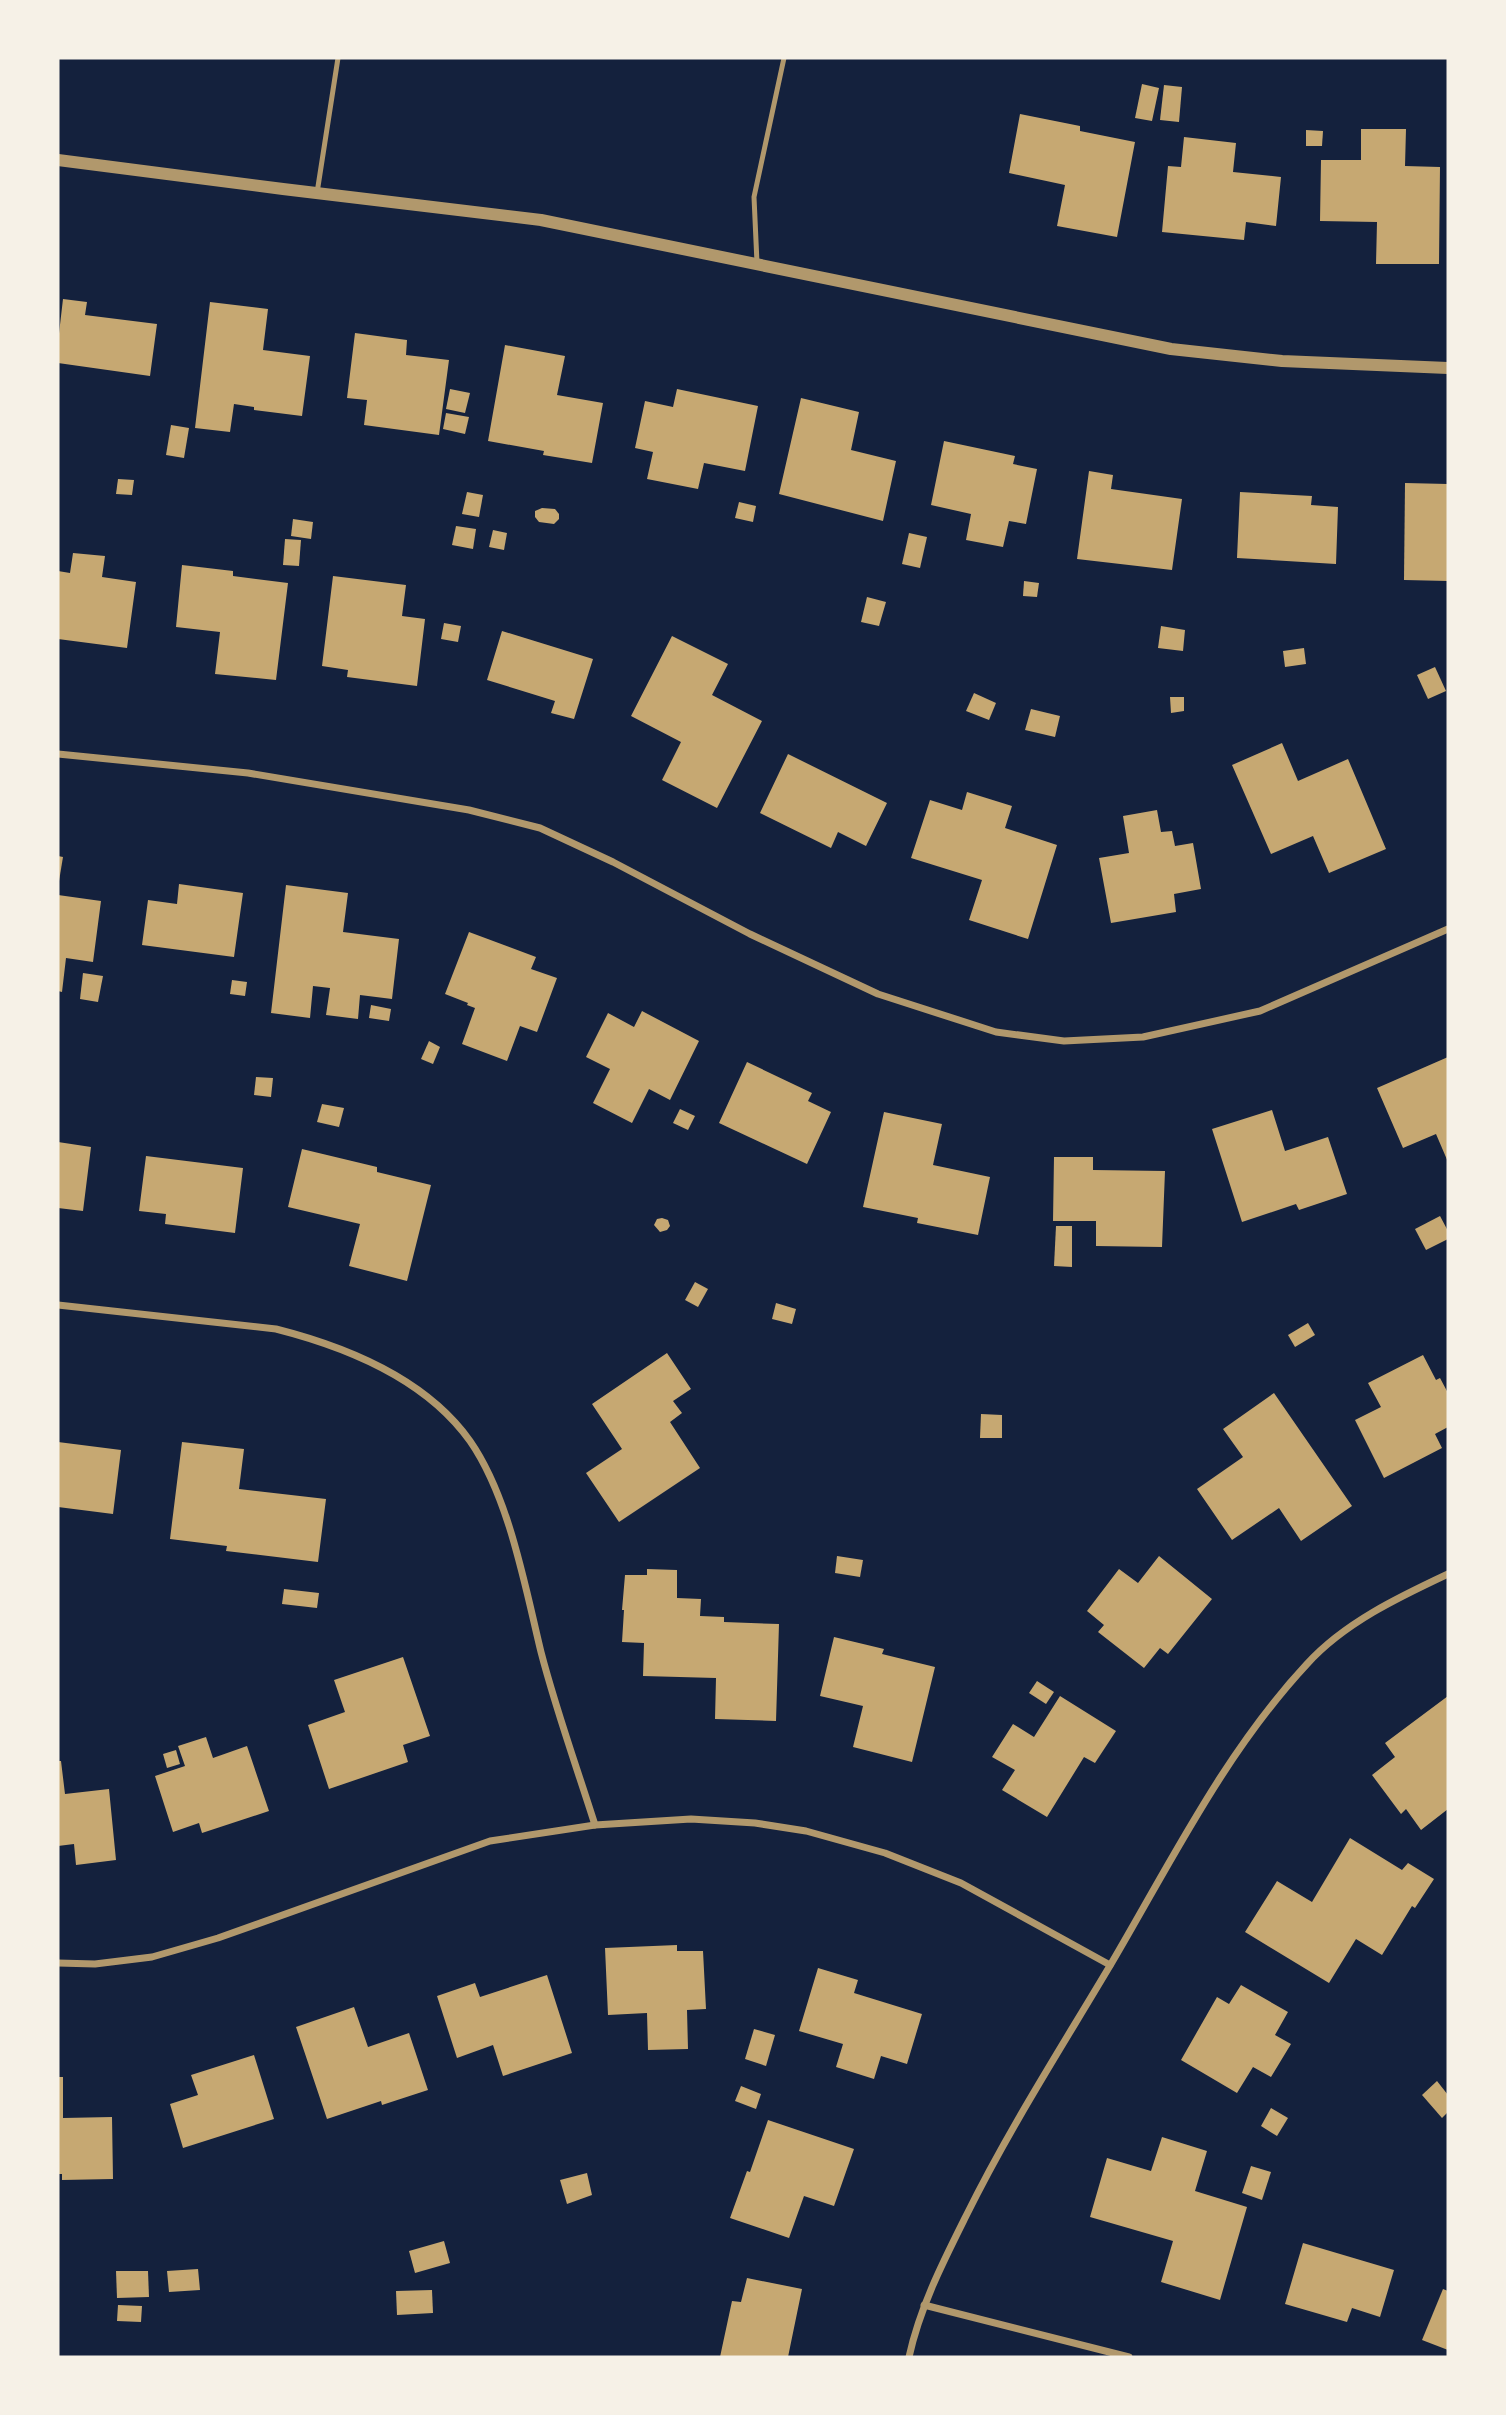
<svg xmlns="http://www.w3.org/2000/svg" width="1506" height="2415" viewBox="0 0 1506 2415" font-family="'Public Sans',sans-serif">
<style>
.building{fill:#c6a872}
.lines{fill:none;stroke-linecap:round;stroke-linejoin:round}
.service{stroke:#b1986c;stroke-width:5}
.minor{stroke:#b1986c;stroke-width:7}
.tertiary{stroke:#b1986c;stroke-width:12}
</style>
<rect width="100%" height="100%" fill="#14213d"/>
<g class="building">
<path d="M1142 84 1159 88 1152 121 1135 118Z"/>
<path d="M1164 85 1182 87 1179 122 1160 120Z"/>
<path d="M1020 114 1080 126V131L1135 142 1117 237 1057 226 1065 185 1009 173Z"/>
<path d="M1361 129H1406L1405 166 1440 167 1439 264H1376L1377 222 1320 221 1321 160H1361Z"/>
<path d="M1306 130 1323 131 1322 146H1306Z"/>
<path d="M1184 137 1236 143 1233 172 1281 177 1276 226 1246 222 1244 240 1162 232 1168 166 1181 167Z"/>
<path d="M63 299 87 302 85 315 157 324 150 376 58 363V342Z"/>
<path d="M210 302 268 309 263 350 310 356 302 416 254 410V407L234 404 230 432 195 428Z"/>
<path d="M355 333 407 340 406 355 449 360 439 435 364 425 367 400 347 398Z"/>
<path d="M505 345 565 356 557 395 603 403 592 463 543 455 544 451 488 441Z"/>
<path d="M450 389 470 393 465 413 446 409Z"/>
<path d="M677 389 758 406 745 471 704 463 698 489 647 479 653 452 635 448 645 401 673 407Z"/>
<path d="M801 398 859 412 851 450 896 461 883 521 779 494Z"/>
<path d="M446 413 469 417 465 434 443 429Z"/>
<path d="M171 425 189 428 184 458 166 455Z"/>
<path d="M944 441 1015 456 1013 464 1037 469 1026 524 1009 521 1003 547 966 540 971 514 931 505Z"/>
<path d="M1089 471 1113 475 1111 489 1182 499 1172 570 1077 559Z"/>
<path d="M118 479 134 480 132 495 116 494Z"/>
<path d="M1405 483 1448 484V581L1404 580Z"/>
<path d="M467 492 483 495 479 517 462 514Z"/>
<path d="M1240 492 1312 496 1311 505 1338 507 1336 564 1237 558Z"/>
<path d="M739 502 756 506 753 522 735 518Z"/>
<path d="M542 508 555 509 559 514V519L554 524 539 522 535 517V511Z"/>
<path d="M293 519 313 522 311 539 291 536Z"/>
<path d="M456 526 476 529 473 549 452 545Z"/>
<path d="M493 530 507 533 504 550 489 547Z"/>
<path d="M909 533 927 537 920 568 902 564Z"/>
<path d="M285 539 301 540 299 566 283 565Z"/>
<path d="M73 553 105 556 102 577 136 582 127 648 58 639V571L70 573Z"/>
<path d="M182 565 233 571V576L288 583 276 680 215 674 220 632 176 627Z"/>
<path d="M333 576 406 585 402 616 425 619 417 686 347 677 348 670 322 666Z"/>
<path d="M1024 581 1039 583 1037 597 1023 596Z"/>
<path d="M867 597 886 602 879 626 861 622Z"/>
<path d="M444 623 461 626 458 642 441 639Z"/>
<path d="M1161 626 1185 630 1183 651 1158 648Z"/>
<path d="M502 631 593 659 574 719 551 713 555 701 487 680Z"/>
<path d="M672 636 728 664 712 695 762 721 717 808 662 780 681 742 631 716Z"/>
<path d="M1304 648 1306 664 1285 667 1283 651Z"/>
<path d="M1435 667 1446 691 1428 699 1417 675Z"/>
<path d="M974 693 996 703 989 720 966 711Z"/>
<path d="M1170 697H1184V711L1171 713Z"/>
<path d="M1031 709 1060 716 1055 737 1025 730Z"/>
<path d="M1282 743 1298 781 1348 759 1386 849 1329 873 1313 836 1271 854 1232 765Z"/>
<path d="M788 754 887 803 866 846 838 832 831 848 760 813Z"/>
<path d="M967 792 1012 806 1005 828 1057 845 1028 939 969 920 982 880 911 858 930 800 962 810Z"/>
<path d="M1157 810 1161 832 1172 831 1175 846 1193 843 1201 889 1174 894 1176 912 1111 923 1099 858 1129 853 1123 816Z"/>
<path d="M58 856 63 857 59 881H58Z"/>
<path d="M179 884 243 893 234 957 142 945 148 900 177 904Z"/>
<path d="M286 885 348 893 343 932 399 939 392 999 360 995 358 1019 326 1015 330 988 313 986 310 1018 271 1013Z"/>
<path d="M58 895 101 901 93 962 66 958 62 992 58 991Z"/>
<path d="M469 932 536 957 531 969 557 978 537 1032 520 1026 507 1061 462 1044 475 1008 467 1005 468 1003 445 994Z"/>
<path d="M83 973 103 976 98 1002 80 999Z"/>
<path d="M232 980 247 982 245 996 230 994Z"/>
<path d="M371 1005 391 1009 389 1021 369 1018Z"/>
<path d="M642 1011 699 1041 670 1100 649 1089 632 1123 593 1103 610 1069 586 1057 608 1013 634 1027Z"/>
<path d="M429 1041 440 1047 433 1064 421 1059Z"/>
<path d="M1448 1057V1162L1436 1134 1403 1148 1377 1088Z"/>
<path d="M747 1062 812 1093 808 1101 831 1112 807 1164 719 1123Z"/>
<path d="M256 1077 273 1078 271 1097 254 1095Z"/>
<path d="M322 1104 344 1108 339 1127 317 1122Z"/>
<path d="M680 1109 695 1116 688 1130 673 1123Z"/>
<path d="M1272 1110 1285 1151 1328 1137 1347 1194 1299 1210 1296 1204 1242 1222 1212 1129Z"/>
<path d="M884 1112 942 1124 933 1165 990 1177 978 1235 917 1223 918 1218 863 1207Z"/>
<path d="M58 1142 91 1147 83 1211 58 1208Z"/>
<path d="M302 1149 377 1167V1172L431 1185 407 1281 349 1266 360 1224 288 1207Z"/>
<path d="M146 1156 243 1168 235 1233 165 1224 166 1214 139 1211Z"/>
<path d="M1054 1157H1093V1170L1165 1171 1162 1247 1096 1246V1221H1053Z"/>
<path d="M1440 1216 1448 1231V1239L1426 1250 1415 1229Z"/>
<path d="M662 1218 668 1220 670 1226 667 1230 660 1232 654 1225 657 1219Z"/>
<path d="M1056 1226H1072V1267L1054 1266Z"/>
<path d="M695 1282 708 1289 698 1307 685 1300Z"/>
<path d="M776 1303 796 1309 792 1324 772 1319Z"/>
<path d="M1308 1323 1315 1335 1295 1347 1288 1335Z"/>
<path d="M667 1353 691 1389 673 1401 682 1413 670 1422 700 1468 619 1522 586 1473 622 1449 592 1404Z"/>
<path d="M1423 1355 1436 1380 1440 1378 1448 1393V1427L1435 1434 1442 1448 1384 1478 1355 1420 1381 1407 1368 1383Z"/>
<path d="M1274 1393 1352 1506 1301 1541 1279 1508 1232 1540 1197 1489 1243 1457 1223 1429Z"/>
<path d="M981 1414 1002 1415V1438H980Z"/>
<path d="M58 1442 121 1450 113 1514 58 1507Z"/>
<path d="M182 1442 244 1449 239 1489 326 1499 318 1562 226 1551 227 1546 170 1539Z"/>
<path d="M837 1556 863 1560 860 1577 835 1573Z"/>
<path d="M1159 1556 1212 1599 1168 1654 1160 1648 1144 1668 1098 1632 1104 1625 1087 1611 1119 1569 1138 1583Z"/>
<path d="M647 1569 677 1570V1598L701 1599 700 1616 724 1617V1622L779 1624 776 1721 715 1719 716 1678 643 1676 644 1643 622 1642 624 1610H622L625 1575H647Z"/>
<path d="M284 1589 319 1593 317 1608 282 1604Z"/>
<path d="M834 1637 884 1649 882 1654 935 1667 912 1762 853 1747 863 1706 820 1696Z"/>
<path d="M403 1657 430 1736 403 1745 408 1762 329 1789 308 1725 345 1712 334 1680Z"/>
<path d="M1037 1681 1054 1692 1046 1704 1029 1693Z"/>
<path d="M1060 1696 1116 1731 1095 1763 1084 1757 1047 1817 1002 1790 1015 1770 992 1757 1013 1724 1034 1737Z"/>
<path d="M1448 1696V1809L1421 1830 1406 1809 1401 1814 1372 1775 1395 1757 1385 1743Z"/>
<path d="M206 1737 213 1758 247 1746 269 1811 202 1833 199 1823 173 1832 155 1776 185 1766 178 1746Z"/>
<path d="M176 1750 180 1764 167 1768 163 1754Z"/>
<path d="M58 1761H61L65 1794 109 1789 116 1860 76 1865 74 1844 58 1846Z"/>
<path d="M1350 1838 1402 1870 1408 1863 1434 1879 1415 1908 1412 1906 1382 1955 1356 1939 1329 1983 1245 1932 1277 1881 1312 1902Z"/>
<path d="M677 1945V1951H703L706 2009 687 2010 688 2049 648 2050 647 2013 608 2015 605 1948Z"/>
<path d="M818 1968 858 1980 854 1993 922 2014 907 2064 881 2056 874 2079 836 2067 843 2044 799 2031Z"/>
<path d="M547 1975 572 2053 503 2076 493 2045 457 2058 437 1996 475 1983 480 1997Z"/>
<path d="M1241 1985 1288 2012 1275 2035 1291 2044 1271 2077 1253 2067 1237 2093 1181 2060 1217 1997 1229 2004Z"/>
<path d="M354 2007 368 2047 409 2033 428 2090 382 2105 381 2101 327 2119 296 2027Z"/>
<path d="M754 2029 775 2035 766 2066 745 2059Z"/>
<path d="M254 2055 274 2119 183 2148 170 2104 198 2095 191 2075Z"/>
<path d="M58 2077H63V2118L112 2117 113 2179 62 2180V2174H58Z"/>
<path d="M1437 2081 1448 2095V2112L1442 2118 1422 2095Z"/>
<path d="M741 2086 761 2094 756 2109 735 2101Z"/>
<path d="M1271 2108 1288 2118 1277 2136 1261 2126Z"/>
<path d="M768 2120 854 2149 834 2206 804 2196 789 2238 730 2218 747 2171 750 2172Z"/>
<path d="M1162 2137 1207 2151 1195 2191 1247 2207 1220 2300 1161 2282 1173 2241 1090 2217 1107 2158 1151 2171Z"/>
<path d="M1251 2166 1271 2172 1262 2200 1242 2193Z"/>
<path d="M587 2173 592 2195 567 2204 560 2180Z"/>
<path d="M444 2241 450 2263 415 2273 409 2251Z"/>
<path d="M1303 2243 1394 2270 1380 2317 1352 2308 1347 2322 1285 2304Z"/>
<path d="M198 2269 200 2290 169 2292 167 2271Z"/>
<path d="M116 2271H148L149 2297 117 2298Z"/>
<path d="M747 2278 802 2289 788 2357H720L732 2301 741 2302Z"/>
<path d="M1443 2289 1448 2291V2350L1422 2340Z"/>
<path d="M432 2290 433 2313 397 2315 396 2291Z"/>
<path d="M118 2305 142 2306 141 2322 117 2321Z"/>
</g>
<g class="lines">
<g class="service">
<path d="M317 193 338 58"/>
<path d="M757 263 754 197 784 58"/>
</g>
<g class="minor">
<path d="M58 754 248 773 469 810 540 828 613 862 750 934 878 994 996 1032 1064 1041 1143 1037 1260 1011 1448 929"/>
<path d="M58 1305 276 1329C347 1347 426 1379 470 1441 509 1497 525 1586 541 1652 556 1710 577 1768 595 1825"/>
<path d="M58 1963 95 1964 152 1957 218 1938 490 1841 595 1825 691 1819 755 1823 806 1831 885 1853 961 1883 1110 1965"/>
<path d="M924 2305 1129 2357"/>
<path d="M909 2357C920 2307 943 2262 966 2216 1009 2129 1061 2048 1111 1964 1171 1862 1225 1752 1307 1664 1344 1623 1399 1597 1448 1574"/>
</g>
<path class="tertiary" d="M58 160 283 189 541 220 1171 349 1282 361 1448 368"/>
</g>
<rect width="1506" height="2415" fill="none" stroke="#f6f1e7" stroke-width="119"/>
</svg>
